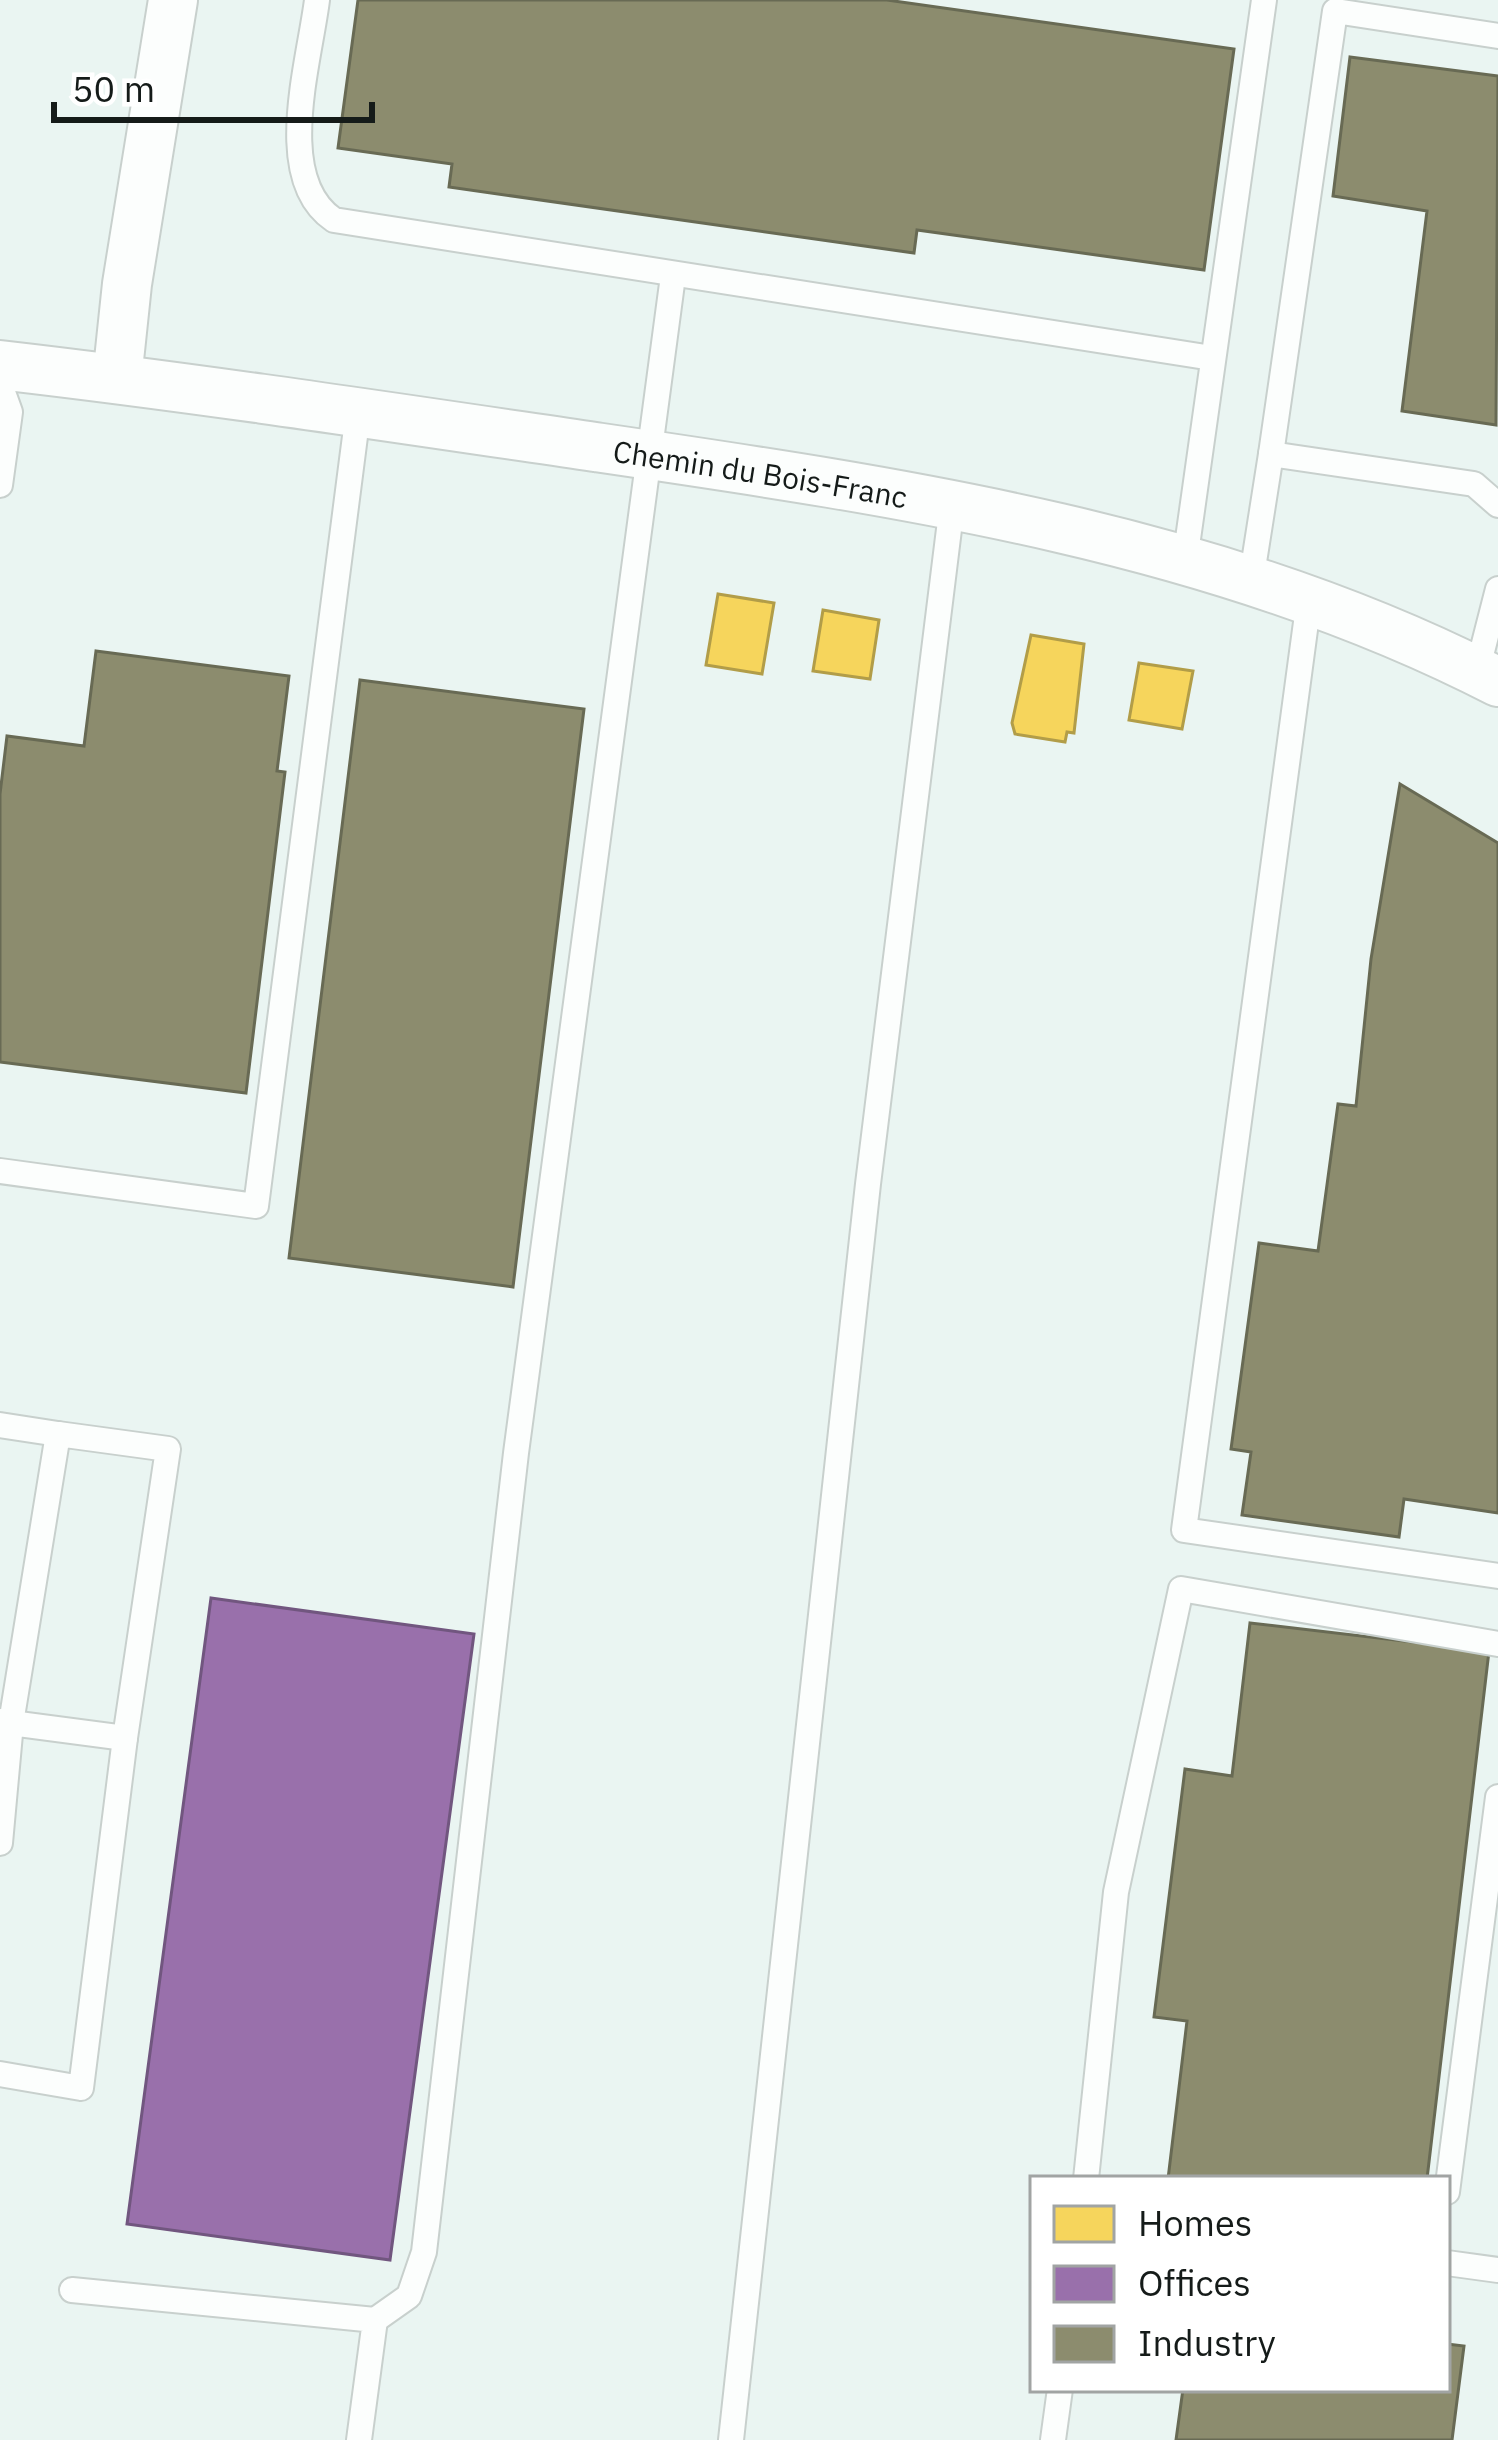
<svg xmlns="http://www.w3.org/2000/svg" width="1498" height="2440" viewBox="0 0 1498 2440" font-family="'IBM Plex Sans',sans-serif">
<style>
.homes{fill:#f6d55c;stroke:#b29d48;stroke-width:3}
.offices{fill:#9970ab;stroke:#71567f;stroke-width:3}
.industry{fill:#8c8c6e;stroke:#686a54;stroke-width:3}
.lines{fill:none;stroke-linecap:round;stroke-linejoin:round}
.service-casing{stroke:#c8d0cd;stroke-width:28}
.minor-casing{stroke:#c8d0cd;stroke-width:52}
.service{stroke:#fcfefd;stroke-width:24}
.minor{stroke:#fcfefd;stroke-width:48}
.labels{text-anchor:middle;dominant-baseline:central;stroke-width:12;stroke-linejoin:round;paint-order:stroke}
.street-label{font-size:30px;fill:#151b19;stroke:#fff}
</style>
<rect width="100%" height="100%" fill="#eaf5f2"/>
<g class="homes">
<path d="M718 594 774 603 762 674 706 665Z"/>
<path d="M823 610 879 620 870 679 813 671Z"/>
<path d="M1031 635 1084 644 1074 733 1067 732 1065 742 1015 734 1012 723Z"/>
<path d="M1139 663 1193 671 1182 729 1129 720Z"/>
</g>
<path class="offices" d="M211 1598 474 1634 390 2260 127 2224Z"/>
<g class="industry">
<path d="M358 0H887L1234 49 1204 270 917 230 914 253 449 187 452 164 338 148Z"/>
<path d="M1350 57 1498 76 1496 425 1402 411 1427 211 1333 196Z"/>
<path d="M96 651 289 676 277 771 285 772 246 1093 0 1062V794L7 736 84 746Z"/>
<path d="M360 680 584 709 513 1287 289 1258Z"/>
<path d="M1400 784 1498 843V1513L1404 1499 1399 1537 1242 1515 1251 1452 1231 1449 1259 1243 1318 1251 1338 1104 1356 1106 1371 959Z"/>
<path d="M1250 1623 1489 1651 1427 2179H1168L1187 2021 1154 2017 1185 1769 1232 1776Z"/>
<path d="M1447 2344 1464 2346 1452 2440H1176L1183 2389H1447Z"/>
</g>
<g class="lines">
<defs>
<g id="service">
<path d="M317 0C309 64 273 179 334 220L1212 358"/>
<path d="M0 384 10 412 0 485"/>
<path d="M1271 454 1335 11 1498 36"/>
<path d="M1185 560 1264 0"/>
<path d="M1251 581 1271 454 1474 484 1498 505"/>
<path d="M1309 600 1184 1530 1498 1576"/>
<path d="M1477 671 1498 589"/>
<path d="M0 1171 256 1206 358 413"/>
<path d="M0 1425 58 1434"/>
<path d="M0 1721 11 1723 58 1434 168 1449 125 1738"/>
<path d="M0 1843 11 1723 125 1738 81 2088 0 2074"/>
<path d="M1086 2179 1116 1892 1181 1589 1498 1644"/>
<path d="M1447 2192 1498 1797"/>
<path d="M1447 2263 1498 2270"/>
<path d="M72 2290 375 2320 359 2440"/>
<path d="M375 2320 409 2296 424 2252 516 1453 673 276"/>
<path d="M731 2440 868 1184 952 505"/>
<path d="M1053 2440 1060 2389"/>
</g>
<g id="minor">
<path id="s1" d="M0 365C199 388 397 418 595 447 902 492 1219 538 1498 682"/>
<path d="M117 379 127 284 173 0"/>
</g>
</defs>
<use href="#service" class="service-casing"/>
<use href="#minor" class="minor-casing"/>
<use href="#service" class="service"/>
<use href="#minor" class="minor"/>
</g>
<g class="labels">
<g class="street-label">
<text stroke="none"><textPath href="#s1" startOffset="768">Chemin du Bois-Franc</textPath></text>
</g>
</g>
<rect x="1030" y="2176" width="420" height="216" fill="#ffffff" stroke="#a1a4a3" stroke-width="3"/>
<rect x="1054" y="2206" width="60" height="36" fill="#f6d55c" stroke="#a1a4a3" stroke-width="3"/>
<text x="1138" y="2236" font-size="36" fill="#151b19">Homes</text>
<rect x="1054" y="2266" width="60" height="36" fill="#9970ab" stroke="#a1a4a3" stroke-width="3"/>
<text x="1138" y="2296" font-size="36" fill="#151b19">Offices</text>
<rect x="1054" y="2326" width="60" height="36" fill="#8c8c6e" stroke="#a1a4a3" stroke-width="3"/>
<text x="1138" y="2356" font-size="36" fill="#151b19">Industry</text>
<path d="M54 102v18h318v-18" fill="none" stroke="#151b19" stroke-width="6"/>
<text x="72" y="102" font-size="36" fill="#151b19" stroke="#ffffff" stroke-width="9" paint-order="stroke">50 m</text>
</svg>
